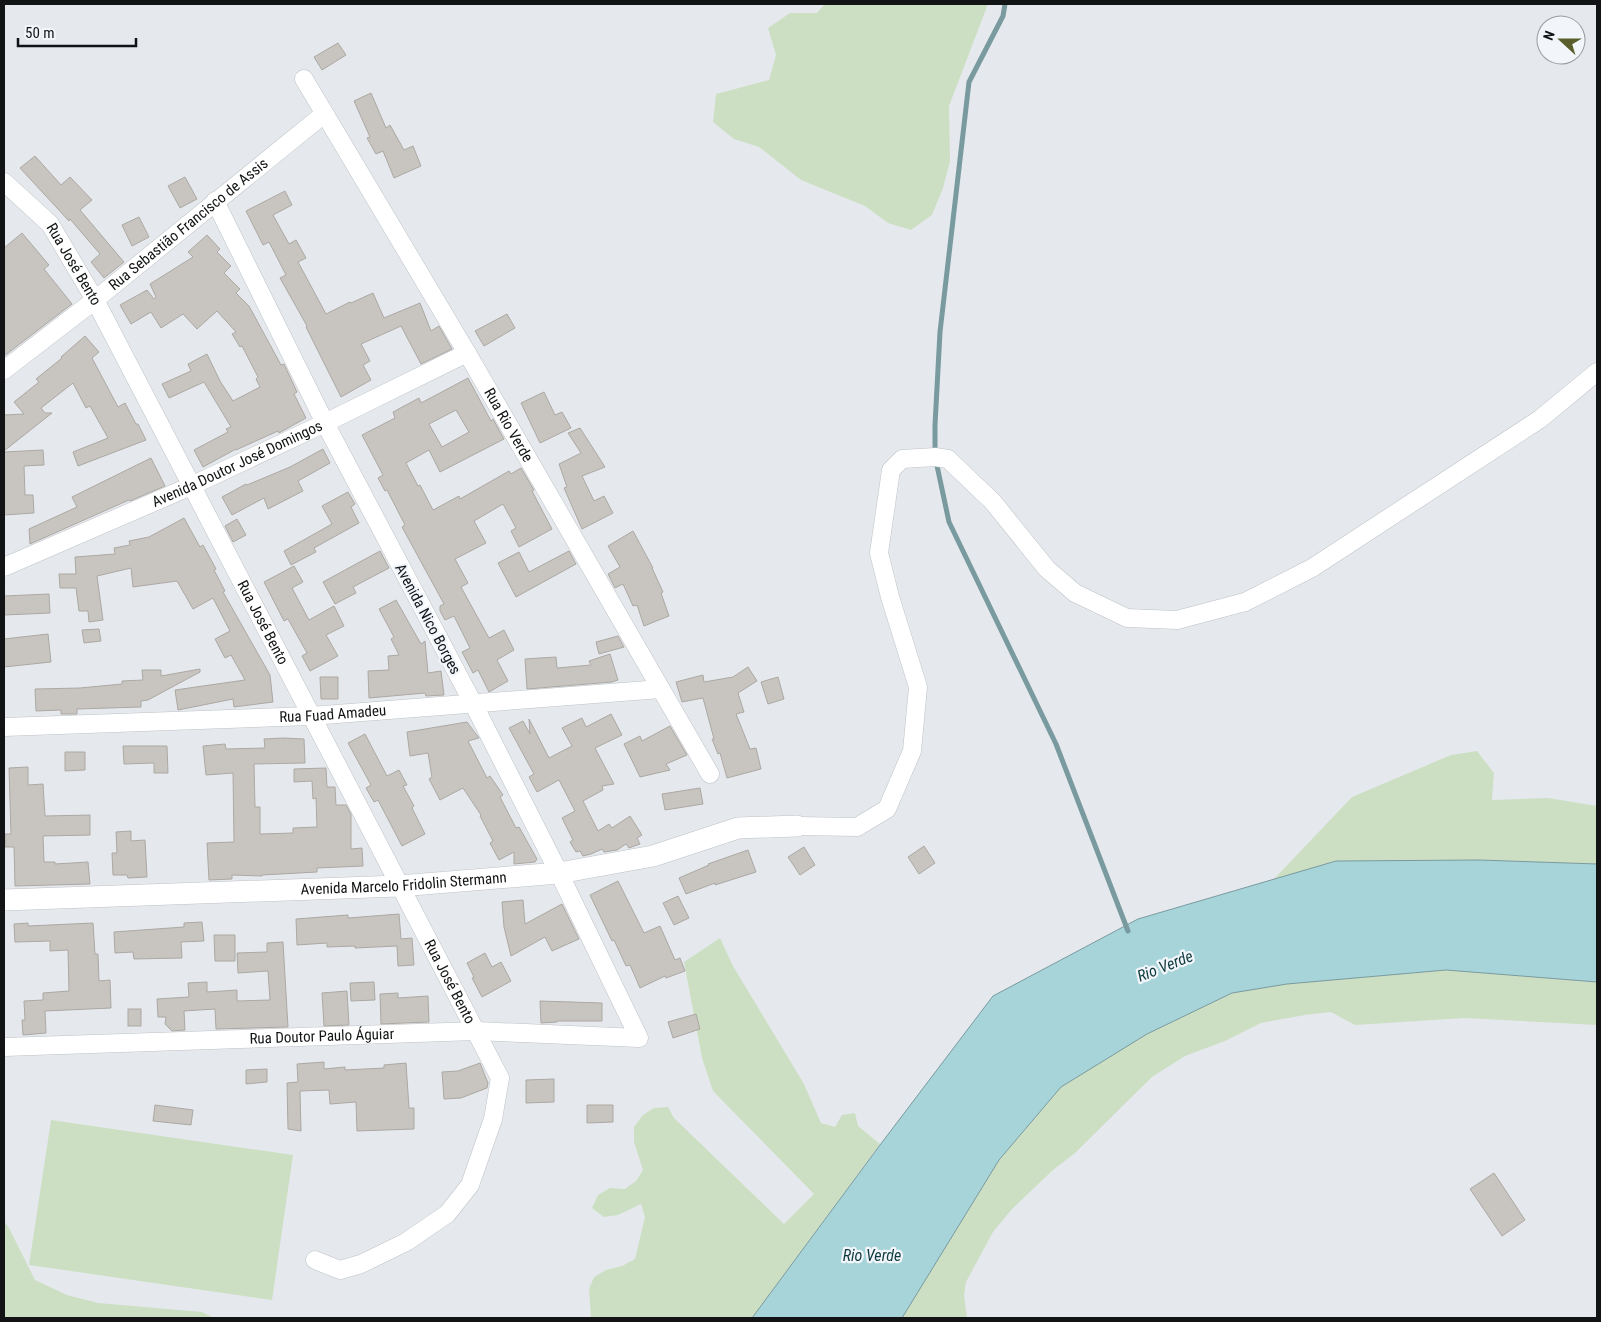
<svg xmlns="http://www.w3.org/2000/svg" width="1601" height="1322" viewBox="0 0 1601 1322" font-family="'Roboto Condensed',sans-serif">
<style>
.green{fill:#cddfc3}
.water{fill:#a6d4d9;stroke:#799a9e}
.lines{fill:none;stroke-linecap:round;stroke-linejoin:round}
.stream{stroke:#799a9e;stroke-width:5}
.building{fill:#c8c5c0;stroke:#aca8a3;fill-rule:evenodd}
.minor-casing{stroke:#bec2c6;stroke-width:19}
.tertiary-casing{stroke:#bec2c6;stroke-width:22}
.minor{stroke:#fff;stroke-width:18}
.tertiary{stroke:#fff;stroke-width:21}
.labels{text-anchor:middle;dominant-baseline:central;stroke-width:4.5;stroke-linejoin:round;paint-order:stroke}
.street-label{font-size:15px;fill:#111314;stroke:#f2f6fb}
.water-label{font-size:16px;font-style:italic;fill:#0d393d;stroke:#f2f6fb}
</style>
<rect width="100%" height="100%" fill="#e5e9ee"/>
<g class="green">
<path d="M825 4H988L949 106 950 161 943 188 932 215 911 230 888 223 865 206 801 180 759 147 734 139 713 122 716 94 769 80 776 55 768 28 790 13H817Z"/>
<path d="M1477 751 1494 773 1492 800 1548 798 1597 806V864L1479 860 1336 861 1273 880 1352 797 1451 755Z"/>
<path d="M720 938 733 966 804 1084 821 1123 835 1127 842 1115 855 1113 858 1126 880 1144 752 1318H591L589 1289 594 1277 606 1270 622 1266 635 1259 645 1217 641 1204 618 1215 604 1217 592 1208 598 1195 610 1188 625 1189 636 1181 643 1170 634 1142V1127L643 1115 654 1108 668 1107 674 1118 784 1224 814 1194 713 1091 702 1058 684 962Z"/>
<path d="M1446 970 1597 982V1025L1465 1018 1355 1025 1331 1012 1305 1015 1261 1023 1225 1041 1185 1056 1152 1077 1075 1153 1053 1170 1012 1209 993 1232 966 1282 964 1295 967 1318H902L999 1160 1061 1087 1147 1034 1232 993 1286 984Z"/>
<path d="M51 1120 293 1155 272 1300 29 1265Z"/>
<path d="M4 1221 9 1228 35 1280 67 1295 98 1303 202 1312 214 1318H4Z"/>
</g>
<path class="water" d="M1479 860 1597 864V982L1446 970 1287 984 1232 993 1147 1034 1061 1087 999 1160 902 1318H752L880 1145 993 996 1138 919 1336 861Z"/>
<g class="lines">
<g class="stream">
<path d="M935 453V425L940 332 969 82 1003 16 1005 4"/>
<path d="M936 461 949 522 1056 744 1128 931"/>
</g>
</g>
<g class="building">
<path d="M338 43 346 55 322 70 314 57Z"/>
<path d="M371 93 386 128 390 125 404 150 413 146 421 166 394 178 383 151 376 154 367 138 370 137 354 101Z"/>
<path d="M35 156 61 185 70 177 92 200 80 210 124 262 104 278 91 262 100 254 70 219 69 221 20 168Z"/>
<path d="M185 177 197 199 180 208 168 186Z"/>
<path d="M285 191 292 205 273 215 289 244 296 240 306 258 298 262 326 314 350 302 351 303 373 293 384 318 420 303 431 331 439 326 452 349 421 364 401 326 361 344 370 361 363 365 371 380 341 397 306 327 307 326 280 278 286 275 269 242 263 245 246 211Z"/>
<path d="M139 217 149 237 132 246 122 225Z"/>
<path d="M22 233 49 265 44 269 72 304 4 356V248Z"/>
<path d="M207 235 220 249 217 252 231 266 224 273 240 289 236 293 249 306 281 365 284 364 297 392 294 394 306 418 279 433 278 431 236 450V449L203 467 194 450 228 432 226 429 231 427 204 382 169 398 162 384 191 371 188 364 207 354 220 381 233 401 260 387 256 379 258 377 242 346 240 347 232 334 236 332 217 311 197 329 183 314 161 328 151 312 131 324 120 305 147 290 154 299 156 297 150 284 193 257 188 252Z"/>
<path d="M507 314 515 328 484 346 475 331Z"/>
<path d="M85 336 99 352 92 358 118 407 125 403 136 424H138L146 440 78 466 73 452 108 438 90 406 86 408 73 383 41 408 45 413H52L4 451V415L24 414 14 402 39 382 36 379 62 358 61 357Z"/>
<path d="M468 378 491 421 493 419 504 439 440 472 429 450 406 463 418 486 420 485 433 510 459 496 460 499 509 471 511 474 521 468 534 490 532 491 552 529 519 547 511 531 516 528 503 504 474 521 486 543 455 559 468 583 461 587 489 638 504 630 514 650 497 660 508 681 489 692 478 670 473 673 462 652 470 648 454 616 445 620 440 611V606L444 604 402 527 405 525 387 490 385 491 378 478 383 475 362 435 395 418 393 412 419 398 421 403ZM456 410 469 432 442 447 429 424Z"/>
<path d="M544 392 555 415 562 412 571 428 540 443 521 403Z"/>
<path d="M580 428 605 467 582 476 594 501 604 496 613 513 582 529 564 488 567 487 559 464 581 453 568 433Z"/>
<path d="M323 449 330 463 298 481 303 491 268 509 264 498 232 515 222 497 246 484 247 485 290 467Z"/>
<path d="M43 450 44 465 24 466 25 495H33L34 513 4 515V452Z"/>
<path d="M151 458 165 486 130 501 129 500 30 544 29 529 77 507 72 497Z"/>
<path d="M348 492 355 504 351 507 359 523 314 548 316 552 291 565 284 551 332 524 322 506Z"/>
<path d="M184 518 200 547 203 545 216 569 214 570 225 591 223 592 270 675 273 702 234 707 233 699 178 710 175 690 245 680 231 655 225 658 215 639 230 631 213 598 193 609 177 581 133 587 131 568 97 576 103 620 89 622 88 611H79L76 588H60L59 574H76L75 557 115 554 114 548 130 545 129 541 149 537Z"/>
<path d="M237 519 246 535 233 542 225 526Z"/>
<path d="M633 531 653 568H652L663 592 661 593 669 616 644 626 637 605 633 606 623 584 615 588 608 574 620 567 608 546Z"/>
<path d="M380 551 389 568 353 587 356 593 335 604 323 582Z"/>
<path d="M569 551 576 564 516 597 498 563 519 552 529 572Z"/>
<path d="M294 566 303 582 292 588 309 620 334 606 344 626 326 635 338 656 310 671 302 656 307 653 288 619 284 621 264 582Z"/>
<path d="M49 594 50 613 4 615V596Z"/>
<path d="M396 600 421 644 425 641 428 673 441 671 444 695 426 696 425 693 369 698 368 671 389 670 388 656 399 655 391 639 394 637 379 609Z"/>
<path d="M99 629 101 641 84 643 82 630Z"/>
<path d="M48 634 51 662 4 667V639Z"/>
<path d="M618 636 624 647 599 654 596 642Z"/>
<path d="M610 654 618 680 612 682 527 689 525 659 556 657 557 668 591 665 589 661Z"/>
<path d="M748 667 757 681 738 693 744 712 736 714 750 749 756 748 761 769 727 778 720 753 718 754 712 739H714L703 698 682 702 676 682 703 675 704 682 733 677Z"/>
<path d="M200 669V672L148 700 141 701V707L77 709V714H61V710L36 711 35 689 80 688 122 684V681L143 680 142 670H161V676Z"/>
<path d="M320 677H338V699H321Z"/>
<path d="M778 677 784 699 768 704 761 682Z"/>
<path d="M611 714 622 735 595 748 614 784 602 786 603 790 583 801 598 831 609 824 612 828 630 816 642 835 637 838 640 844 629 848 626 844 617 850 604 852 602 849 591 854 583 856 580 851 576 852 570 842 573 840 562 818 575 811 559 780 537 792 529 777 534 774 509 728 523 721 530 734 529 719 549 758 572 746 562 728 582 718 586 727Z"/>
<path d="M467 722 479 738 468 741 487 778 490 776 503 795 500 797 516 828 519 827 537 859 535 862 514 864V852L499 860 490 843 493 841 480 816 481 815 463 788 440 800 429 779 432 777 428 753 410 756 407 732Z"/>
<path d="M670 726 687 755 666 764 670 770 640 777 624 744 640 736 642 741Z"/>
<path d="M365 734 387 776 399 770 407 785 403 786 414 806 412 808 425 834 402 846 378 800 374 802 366 788 371 785 348 743Z"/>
<path d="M283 738 304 739 305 763 254 764 255 807H260V834L293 833V828L317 827 316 798 313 799 312 781 294 782V769L326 768 327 787H335L336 805H346L351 814V849L362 848 363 866 317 868V872L262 875V876L232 875V879L209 880 207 843 234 842 233 773 206 775 203 746 225 744 226 749 265 748 264 739Z"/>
<path d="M123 746H167L168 773H154V763L124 764Z"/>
<path d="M65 752H85V770L65 771Z"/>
<path d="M28 767V785L43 784 45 816 90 815V835L43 836 44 862H55V864L88 862 90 884 15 886 14 847H5V834H11L9 768Z"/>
<path d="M700 788 703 804 665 810 662 794Z"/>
<path d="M131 831V841L145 840 147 877 128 878 127 875H113L112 853H117L116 832Z"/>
<path d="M924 846 935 863 919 874 908 857Z"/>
<path d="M804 847 815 865 800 875 788 857Z"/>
<path d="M748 850 756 872 715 885V883L686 894 679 878 709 865 708 864Z"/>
<path d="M618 881 644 933 660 926 675 960 680 958 685 971 666 978 665 976 640 988 630 965 626 966 614 940 612 941 590 895Z"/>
<path d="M678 896 689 918 674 925 663 903Z"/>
<path d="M523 900 525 924 562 904 579 939 552 951 545 937 511 956 504 927 502 902Z"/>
<path d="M399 914 401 939 412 938 414 965 398 966 397 946 355 948V946L327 947V943L297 945 296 919 348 915V918Z"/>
<path d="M202 922 204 941 181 942 182 958 134 959 133 952 115 953 114 932 184 927V923Z"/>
<path d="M28 923V926L93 923 95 954H98L99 981 110 980 111 1008 45 1011 46 1033 23 1035 22 1020H25L24 1001 43 1000V993L69 991 68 950 50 951V941L15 942 14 924Z"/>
<path d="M214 935H235V961H215Z"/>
<path d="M283 942 288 1027 216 1029 215 1009 184 1011 185 1030 172 1031 165 1024 166 1017H158L157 999 189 997 188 983 207 982V992L237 990V1001L270 1000 268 971 238 973 237 953 267 952V943Z"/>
<path d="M485 953 492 967 501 962 511 981 482 997 472 978 474 977 467 963Z"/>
<path d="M374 982 375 1000 351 1001 350 983Z"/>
<path d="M347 991 349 1025 324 1026 322 993Z"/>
<path d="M398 993V998L428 996 429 1022 381 1024 380 994Z"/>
<path d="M540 1001 602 1003V1021H557V1022L541 1023Z"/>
<rect x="128" y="1009" width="13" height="17"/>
<path d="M696 1014 700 1029 673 1038 668 1022Z"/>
<path d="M324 1062V1069L345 1067V1070L384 1068V1065L406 1063 409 1108H414V1129L357 1131 356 1102 330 1104 329 1090 300 1091 301 1131 288 1129 287 1083 298 1082 297 1064Z"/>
<path d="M480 1063 488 1083 487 1088 461 1098 444 1099 442 1072 458 1071Z"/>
<path d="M267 1069V1082L246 1084V1070Z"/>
<path d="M554 1079V1102L526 1103V1080Z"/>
<path d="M155 1105 193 1110 191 1125 153 1121Z"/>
<path d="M587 1105H613V1122L587 1123Z"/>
<path d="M1494 1173 1525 1220 1502 1236 1470 1189Z"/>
</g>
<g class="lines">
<defs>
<g id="minor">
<path id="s1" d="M304 79 467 353 710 774"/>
<path id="s2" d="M4 182 50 224 95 300 500 1078 493 1119 470 1185 447 1214 406 1242 361 1264 340 1270 315 1260"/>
<path id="s3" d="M4 370 95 300 324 114"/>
<path id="s4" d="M4 567 191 486 325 423 467 353"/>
<path id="s5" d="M4 727 311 716 661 689"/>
<path d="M797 826 857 827 887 809 912 751 918 687 890 597 879 553 891 470 902 459 935 457 948 459 993 502 1047 569 1075 593 1127 618 1177 620 1245 602 1312 568 1540 419 1597 372"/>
<path id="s6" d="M4 1047 476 1031 639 1038 559 873 474 705 325 423 215 201"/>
</g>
<g id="tertiary">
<path id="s7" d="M4 900 399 886 559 873 653 856 738 828 797 826"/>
</g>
</defs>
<use href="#minor" class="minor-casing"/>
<use href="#tertiary" class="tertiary-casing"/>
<use href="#minor" class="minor"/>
<use href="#tertiary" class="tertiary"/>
</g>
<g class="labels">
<g class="street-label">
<text stroke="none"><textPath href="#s3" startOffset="235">Rua Sebastião Francisco de Assis</textPath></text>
<text stroke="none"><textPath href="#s2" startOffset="109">Rua José Bento</textPath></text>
<text stroke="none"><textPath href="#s1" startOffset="402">Rua Rio Verde</textPath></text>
<text stroke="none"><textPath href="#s4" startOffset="255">Avenida Doutor José Domingos</textPath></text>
<text transform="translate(428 619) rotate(62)">Avenida Nico Borges</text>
<text stroke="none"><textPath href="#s2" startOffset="514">Rua José Bento</textPath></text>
<text stroke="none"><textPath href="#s5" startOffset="329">Rua Fuad Amadeu</textPath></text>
<text stroke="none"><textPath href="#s7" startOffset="400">Avenida Marcelo Fridolin Stermann</textPath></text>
<text stroke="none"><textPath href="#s2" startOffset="919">Rua José Bento</textPath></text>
<text stroke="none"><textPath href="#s6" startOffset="318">Rua Doutor Paulo Águiar</textPath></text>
</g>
<g class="water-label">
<text transform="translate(1165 966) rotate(-22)">Rio Verde</text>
<text x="872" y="1255">Rio Verde</text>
</g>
</g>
<rect width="1601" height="1322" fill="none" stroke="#111314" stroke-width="10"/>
<g transform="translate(1561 40) rotate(291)"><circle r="24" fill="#f2f6fb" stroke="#989b9f"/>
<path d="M0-4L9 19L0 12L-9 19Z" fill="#595e2c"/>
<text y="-8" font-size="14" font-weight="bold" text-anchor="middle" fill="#111314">N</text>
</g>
<path d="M18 38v8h118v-8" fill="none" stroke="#111314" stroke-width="2.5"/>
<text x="25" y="38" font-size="15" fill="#111314" stroke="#f2f6fb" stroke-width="4" paint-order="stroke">50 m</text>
</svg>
